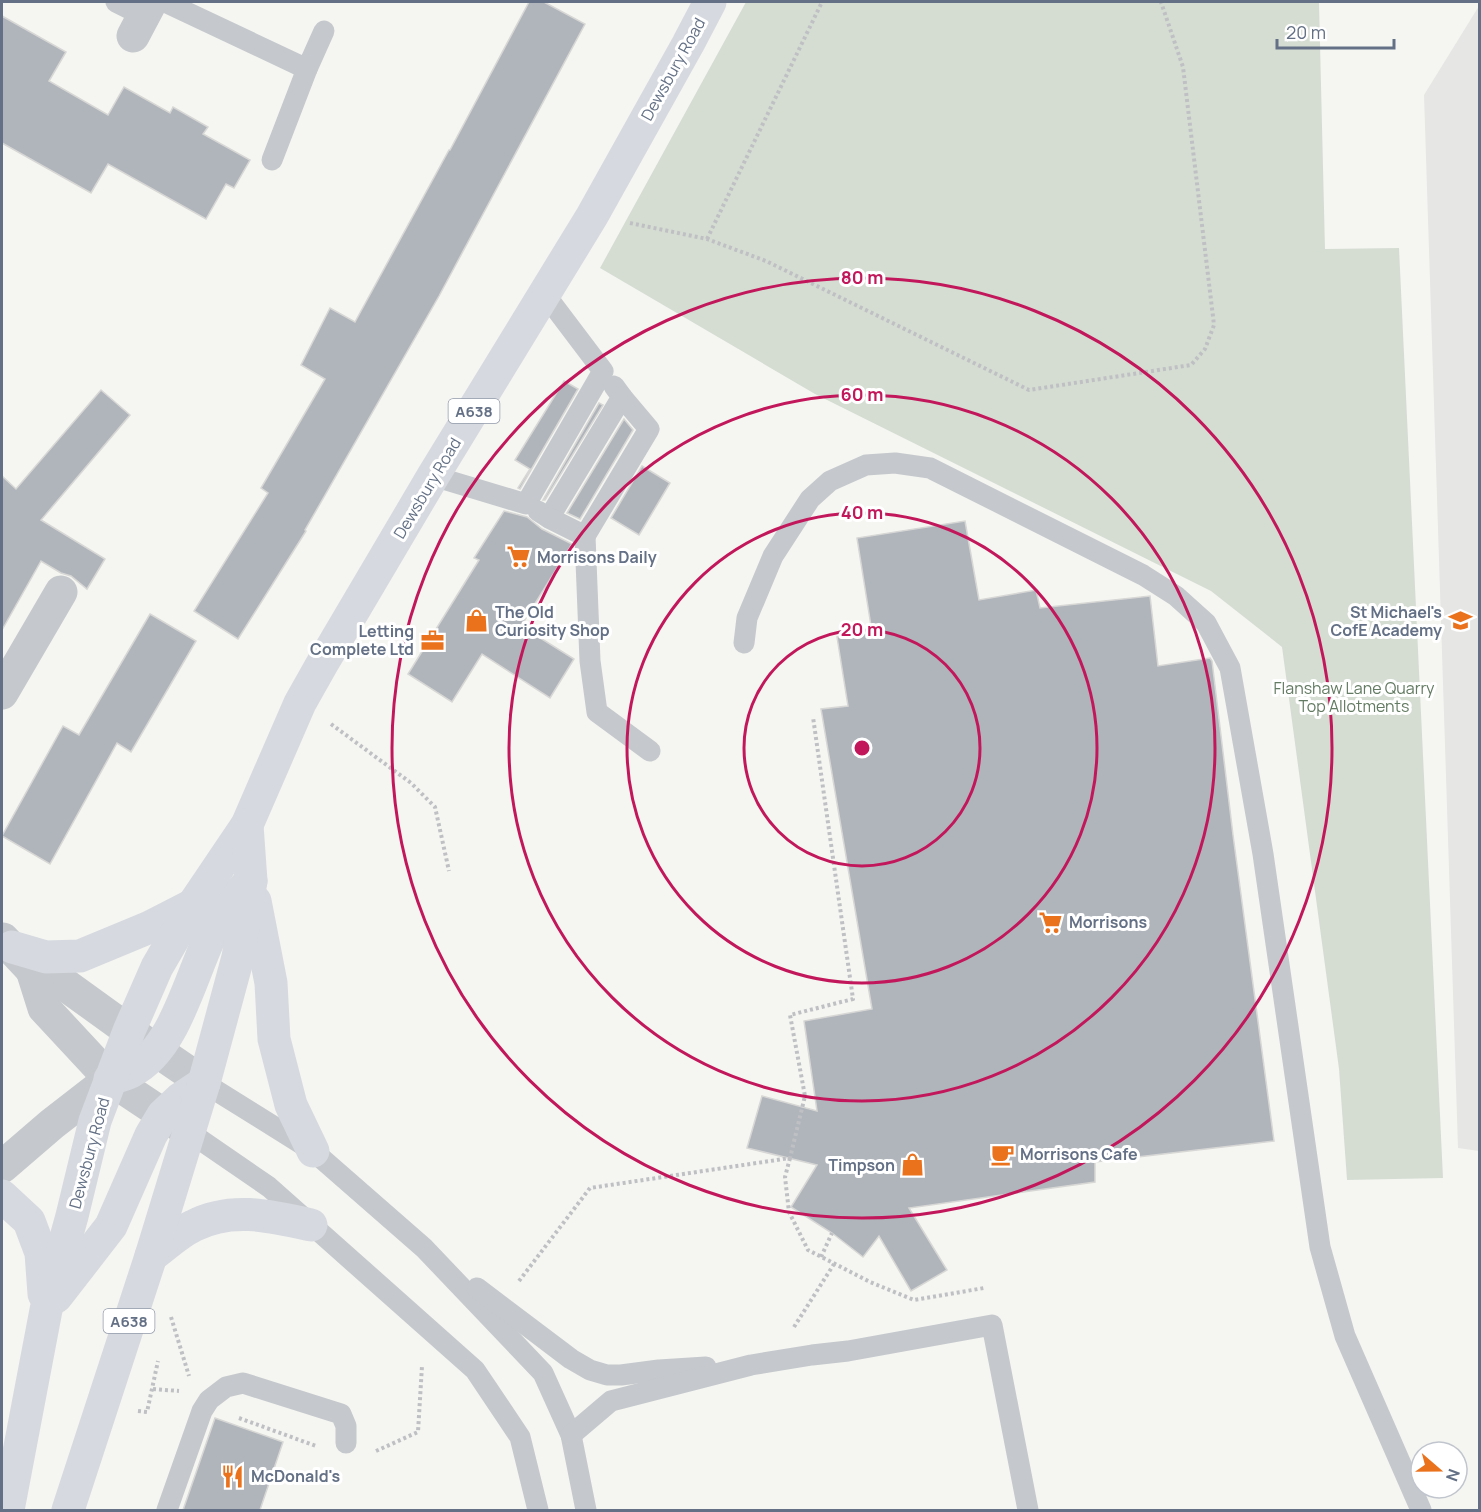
<svg xmlns="http://www.w3.org/2000/svg" width="1481" height="1512" viewBox="0 0 1481 1512" font-family="Manrope,sans-serif">
<style>
.built{fill:#e6e6e5}
.green{fill:#d5ddd3}
.building{fill:#b0b5bc;stroke:#d7d7d5;stroke-width:1.5}
.lines{fill:none;stroke-linecap:round;stroke-linejoin:round}
.path{stroke:#bfc0c3;stroke-width:4;stroke-dasharray:3 3;stroke-linecap:butt}
.lane{stroke:#c5c8cc;stroke-width:21}
.street{stroke:#c5c8cc;stroke-width:33}
.highway{stroke:#d6d9df;stroke-width:33}
.ring{fill:none;stroke:#c2185b;stroke-width:3}
.labels{text-anchor:middle;dominant-baseline:central;stroke-width:6;stroke-linejoin:round;paint-order:stroke}
.shield{fill:#fff;stroke:#929baa;stroke-width:1.5}
.shield-label{font-size:15px;font-weight:bold;fill:#637085}
.street-label{font-size:16px;fill:#637085;stroke:#fff}
.poi-label{font-size:16px;font-weight:bold;fill:#637085;stroke:#fff;text-anchor:start}
.park-label{font-size:16px;fill:#637b62;stroke:#fff}
.centre{fill:#c2185b;stroke:#fff;stroke-width:3}
.ring-label{font-size:18px;text-anchor:middle;font-weight:bold;fill:#c2185b;stroke:#fff;stroke-width:6;stroke-linejoin:round;paint-order:stroke}
</style>
<rect width="100%" height="100%" fill="#f5f6f2"/>
<path class="built" d="M1479 6V1151L1458 1148 1424 95Z"/>
<path class="green" d="M746 2H1319L1325 249 1399 248 1443 1178 1347 1180 1339 1069 1282 647 1211 591 815 394 600 268Z"/>
<g class="building">
<path d="M529 2H544L585 24 439 296 305 530 306 531 238 639 194 611 268 493 261 488 325 379 301 365 330 308 355 322 449 150H450Z"/>
<path d="M2 16 66 52 49 81 108 115 124 87 170 113 173 107 208 127 203 134 250 160 234 188 226 184 206 219 108 164 91 193 2 143Z"/>
<path d="M564 381 578 389 520 489 518 488 530 469 515 460Z"/>
<path d="M101 390 130 415 41 520 105 559 87 589 71 576 61 573 41 561 2 630V476L16 489Z"/>
<path d="M599 403 603 405 545 500H543Z"/>
<path d="M624 419 633 430 580 519 567 513Z"/>
<path d="M642 466 670 483 639 535 611 518Z"/>
<path d="M504 511 527 517 542 529 572 544 521 626 574 659 550 698 482 654 452 702 408 674 479 560 474 558Z"/>
<path d="M965 521 979 600 1036 590 1040 608 1150 596 1158 666 1210 658 1212 661 1233 835 1274 1141 1095 1162V1182L909 1208 947 1270 911 1291 879 1236 863 1257 832 1233 791 1207 817 1165 747 1148 762 1096 817 1111 804 1021 872 1009 821 709 848 706 837 637 872 632 857 538Z"/>
<path d="M150 614 196 641 131 752 117 743 50 864 2 836 63 726 79 735Z"/>
<path d="M215 1418 283 1442 260 1510H183Z"/>
</g>
<g class="lines">
<g class="path">
<path d="M630 223 707 239 766 261 1029 390 1191 365 1205 349 1214 325 1183 67 1161 2"/>
<path d="M707 239 822 2"/>
<path d="M331 724 411 783 435 807 449 871"/>
<path d="M790 1158 785 1177 789 1212 808 1250 870 1282 914 1300 984 1288"/>
<path d="M821 1257 832 1233"/>
<path d="M519 1281 590 1188 790 1158 805 1096 790 1015 853 999 813 717"/>
<path d="M171 1317 189 1376"/>
<path d="M794 1327 834 1264"/>
<path d="M153 1389 179 1391"/>
<path d="M138 1411 147 1412 158 1361"/>
<path d="M239 1418 316 1446"/>
<path d="M376 1451 418 1432 422 1366"/>
</g>
<g class="lane">
<path d="M116 2 144 16"/>
<path d="M165 2 307 69"/>
<path d="M272 160 307 69 324 31"/>
<path d="M433 476 526 504 603 371 544 293"/>
<path d="M538 511 549 518 622 397 614 386"/>
<path d="M549 518 585 536 649 429 622 397"/>
<path d="M585 536 590 661 597 712 650 751"/>
<path d="M744 643 747 618 773 556 810 499 830 481 866 465 895 463 930 468 1143 575 1176 596 1206 623 1230 668 1263 854 1320 1247 1345 1336 1421 1510"/>
<path d="M204 1083 313 1151 424 1248 543 1373 571 1435 586 1510"/>
<path d="M189 1132 269 1187 475 1370 520 1437 538 1510"/>
<path d="M477 1288 571 1359 590 1370 607 1375H621L659 1370 706 1367"/>
<path d="M571 1435 611 1401 751 1365 812 1355 848 1351 992 1325 1028 1510"/>
<path d="M167 1510 202 1411 209 1400 226 1387 243 1383 341 1414 346 1426V1443"/>
</g>
<g class="street">
<path d="M133 36 151 2"/>
<path d="M2 693 61 592"/>
<path d="M3 939 32 970 64 984 157 1051 204 1083"/>
<path d="M32 970 44 1008 110 1079 188 1131"/>
<path d="M2 1167 52 1124 110 1079"/>
</g>
<g class="highway">
<path d="M255 901 271 983 274 1039 291 1105 313 1151"/>
<path d="M12 947 46 957 80 956 150 927 193 905"/>
<path d="M110 1079C117 1076 126 1075 132 1071 183 1044 193 954 226 908 232 898 243 890 251 881"/>
<path d="M2 1196 29 1221 41 1253 44 1294"/>
<path d="M151 1256C165 1246 178 1233 193 1226 231 1206 271 1216 311 1225"/>
<path d="M56 1297 111 1226 151 1135 163 1115 180 1099 204 1083"/>
<path d="M8 1510 46 1310 72 1216 95 1121 129 1031 157 967 193 905 247 825 300 703 322 664 433 476 592 216 688 44 710 2"/>
<path d="M68 1510 151 1256 204 1083 238 957 251 881 247 825"/>
</g>
</g>
<g class="ring">
<circle cx="862" cy="748" r="118"/>
<circle cx="862" cy="748" r="235"/>
<circle cx="862" cy="748" r="353"/>
<circle cx="862" cy="748" r="470"/>
</g>
<defs>
<symbol id="supermarket-bare" viewBox="-9 -9 18 18"><path d="M-6-5.5h2.5l.6 2H6L4.5 2H-2.5L-4.4-4H-6ZM-1.5 3.2a1.3 1.3 0 1 0 .1 0ZM3 3.2a1.3 1.3 0 1 0 .1 0Z" fill="#eb721d" stroke="#fff" stroke-width="2.5" paint-order="stroke"/></symbol>
<symbol id="shop-bare" viewBox="-9 -9 18 18"><path d="M-5-2.5h2.3a2.7 3.5 0 0 1 5.4 0H5L5.5 6h-11ZM-1.5-2.5h3a1.5 2.3 0 0 0-3 0Z" fill="#eb721d" stroke="#fff" stroke-width="2.5" paint-order="stroke"/></symbol>
<symbol id="school-bare" viewBox="-9 -9 18 18"><path d="M0-5L7-2L0 1L-7-2ZM-4 1L0 2.5L4 1V4Q0 6-4 4Z" fill="#eb721d" stroke="#fff" stroke-width="2.5" paint-order="stroke"/></symbol>
<symbol id="office-bare" viewBox="-9 -9 18 18"><path d="M-6-3h4V-5.5h4V-3h4V5H-6ZM-1-4.5V-3h2v-1.5ZM-6 0V1H6V0Z" fill="#eb721d" stroke="#fff" stroke-width="2.5" paint-order="stroke"/></symbol>
<symbol id="cafe-bare" viewBox="-9 -9 18 18"><path d="M-5.5-4.5H6V0H3Q3 3.5 0 3.5H-2.5Q-5.5 3.5-5.5 0ZM3-3.2v2h1.7v-2ZM-6 4.5H4V6H-6Z" fill="#eb721d" stroke="#fff" stroke-width="2.5" paint-order="stroke"/></symbol>
<symbol id="restaurant-bare" viewBox="-9 -9 18 18"><path d="M-5-6h1v4h1v-4h1v4h1v-4h1v5L-1.5 .5V6h-2V.5L-5-1ZM5-6V6H3V1.5H1.5Q1.5-4 5-6Z" fill="#eb721d" stroke="#fff" stroke-width="2.5" paint-order="stroke"/></symbol>
</defs>
<g fill-rule="evenodd">
<use href="#supermarket-bare" x="502" y="540" width="33" height="33"/>
<use href="#shop-bare" x="460" y="604" width="33" height="33"/>
<use href="#school-bare" x="1444" y="604" width="33" height="33"/>
<use href="#office-bare" x="416" y="624" width="33" height="33"/>
<use href="#supermarket-bare" x="1034" y="906" width="33" height="33"/>
<use href="#cafe-bare" x="986" y="1138" width="33" height="33"/>
<use href="#shop-bare" x="896" y="1148" width="33" height="33"/>
<use href="#restaurant-bare" x="216" y="1460" width="33" height="33"/>
</g>
<g class="labels">
<g class="shield">
<rect x="448.5" y="399" width="51" height="24" rx="4.5"/>
<rect x="103.5" y="1309" width="51" height="24" rx="4.5"/>
</g>
<g class="shield-label">
<text x="474" y="411">A638</text>
<text x="129" y="1321">A638</text>
</g>
<g class="street-label">
<text transform="translate(673 69) rotate(-61)">Dewsbury Road</text>
<text transform="translate(427 488) rotate(-59)">Dewsbury Road</text>
<text transform="translate(89 1153) rotate(-75)">Dewsbury Road</text>
</g>
<g class="poi-label">
<text x="537" y="557">Morrisons Daily</text>
<text x="495" y="612">The Old<tspan x="495" dy="18">Curiosity Shop</tspan></text>
<text x="1442" y="612" text-anchor="end">St Michael's<tspan x="1442" dy="18">CofE Academy</tspan></text>
<text x="414" y="631" text-anchor="end">Letting<tspan x="414" dy="18">Complete Ltd</tspan></text>
<text x="1069" y="922">Morrisons</text>
<text x="1020" y="1154">Morrisons Cafe</text>
<text x="895" y="1165" text-anchor="end">Timpson</text>
<text x="251" y="1476">McDonald's</text>
</g>
<g class="park-label">
<text x="1354" y="688">Flanshaw Lane Quarry<tspan x="1354" dy="18">Top Allotments</tspan></text>
</g>
</g>
<circle cx="862" cy="748" r="9" class="centre"/>
<g class="ring-label">
<text x="862" y="284">80 m</text>
<text x="862" y="401">60 m</text>
<text x="862" y="519">40 m</text>
<text x="862" y="636">20 m</text>
</g>
<rect width="1481" height="1512" fill="none" stroke="#637085" stroke-width="6"/>
<g transform="translate(1439 1470) rotate(110)"><circle r="28" fill="#ffffff" stroke="#c1c6ce" stroke-width="1.5"/>
<path d="M0-4.5L10 22L0 15L-10 22Z" fill="#eb721d"/>
<text y="-9" font-size="16" font-weight="bold" text-anchor="middle" fill="#637085">N</text>
</g>
<path d="M1277 39v9h117v-9" fill="none" stroke="#637085" stroke-width="3"/>
<text x="1286" y="39" font-size="18" fill="#637085" stroke="#ffffff" stroke-width="4.5" paint-order="stroke">20 m</text>
</svg>
